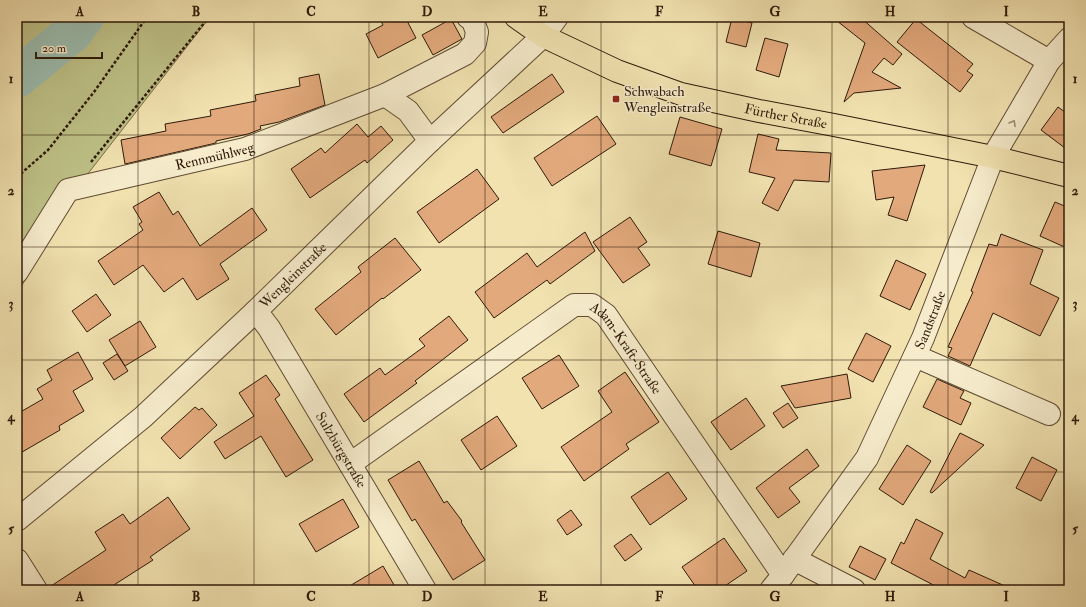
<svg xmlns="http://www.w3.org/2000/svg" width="1086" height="607" viewBox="0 0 1086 607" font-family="'IM FELL Double Pica',serif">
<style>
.green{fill:#bec288;stroke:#766e48}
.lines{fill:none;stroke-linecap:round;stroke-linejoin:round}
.river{stroke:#9bbdb0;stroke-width:40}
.building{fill:#e2a97c;stroke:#2f1a09}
.minor-casing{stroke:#604c33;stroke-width:24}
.major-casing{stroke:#2f1a09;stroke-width:24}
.path{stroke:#2f1a09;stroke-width:2.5;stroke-dasharray:3 2;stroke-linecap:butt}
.minor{stroke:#f6eccc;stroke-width:22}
.major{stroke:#f1e2b0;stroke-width:22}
.oneway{stroke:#9c8e74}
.grid{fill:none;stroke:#2f1a09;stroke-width:1;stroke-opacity:0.55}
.poi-dot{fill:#8f2418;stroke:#f6eccc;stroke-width:1.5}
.labels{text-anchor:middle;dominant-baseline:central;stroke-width:3;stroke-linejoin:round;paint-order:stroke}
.poi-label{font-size:14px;fill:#2f1a09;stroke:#f6eccc;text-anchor:start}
.street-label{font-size:14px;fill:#2f1a09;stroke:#f6eccc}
.neatline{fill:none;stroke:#2f1a09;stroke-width:1.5}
.grid-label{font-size:13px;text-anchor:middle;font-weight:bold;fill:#2f1a09}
</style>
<rect width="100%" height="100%" fill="#f1e2b0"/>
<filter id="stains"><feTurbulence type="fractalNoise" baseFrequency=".005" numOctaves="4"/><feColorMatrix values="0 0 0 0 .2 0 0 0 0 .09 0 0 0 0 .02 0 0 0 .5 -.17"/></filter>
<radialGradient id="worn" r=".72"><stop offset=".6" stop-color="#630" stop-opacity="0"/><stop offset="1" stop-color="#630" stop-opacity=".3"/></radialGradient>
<path class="green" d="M17 17H210L83 180 17 294Z"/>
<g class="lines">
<path class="river" d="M17 78 73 32 84 17"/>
</g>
<g class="building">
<path d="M379 17H405L416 38 378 58 366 34 383 25Z"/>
<path d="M832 17H860L902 54 893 65 884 58 872 72 901 88 854 93 844 102 865 43Z"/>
<path d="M732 18 752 23 746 47 726 42Z"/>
<path d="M451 19 462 39 433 55 422 35Z"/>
<path d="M916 19 973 64 967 71 973 75 960 92 897 42Z"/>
<path d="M765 38 788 44 779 77 756 70Z"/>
<path d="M319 74 325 105 279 122 260 126 261 129 248 134 216 141V143L125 164 121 140 166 131 165 124 211 116 210 110 256 101 255 95 300 86 299 78Z"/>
<path d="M552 74 564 92 503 133 491 117Z"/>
<path d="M1058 107 1069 115V151L1041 130Z"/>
<path d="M597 116 616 144 552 186 534 158Z"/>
<path d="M680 117 722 129 711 166 669 154Z"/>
<path d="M357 124 368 137 381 126 393 140 367 163 365 160 310 198 291 169 321 148 325 153Z"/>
<path d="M758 134 779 139 776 150 831 153 829 182 794 180 778 211 762 203 775 178 749 172Z"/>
<path d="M925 165 907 221 888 215 894 197 876 200 872 171Z"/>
<path d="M477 169 499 199 439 243 417 212Z"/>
<path d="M159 192 173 215 178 211 200 246 252 208 267 230 220 264 229 279 197 300 183 278 164 292 143 265 114 285 98 261 143 230 139 224 142 222 133 207Z"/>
<path d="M1055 202 1069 208V249L1040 236Z"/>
<path d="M630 217 647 242 638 248 650 265 623 283 593 242Z"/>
<path d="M718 231 760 243 751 277 708 264Z"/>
<path d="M585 232 595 251 550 284 547 280 494 318 475 292 527 253 537 267Z"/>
<path d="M1001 234 1043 250 1030 284 1059 298 1040 336 993 313 970 366 948 356 952 348 948 347 973 292 971 291 989 244 997 246Z"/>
<path d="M395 238 421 270 383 299 382 298 336 335 315 309 361 272 358 267Z"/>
<path d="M896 260 926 274 910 310 880 296Z"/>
<path d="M96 294 111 315 87 332 72 311Z"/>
<path d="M449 316 468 340 415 381 417 383 364 422 344 394 380 368 385 375 425 346 419 339Z"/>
<path d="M140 321 156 347 125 366 109 340Z"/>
<path d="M866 333 891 346 873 382 848 369Z"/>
<path d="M78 352 93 379 73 391 84 411 59 426 60 430 17 455V414L43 399 37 389 52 380 47 370Z"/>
<path d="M117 354 128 371 114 380 103 363Z"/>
<path d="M559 355 579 386 542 409 522 378Z"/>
<path d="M625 372 659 422 626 444 629 449 584 481 561 447 612 412 598 391Z"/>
<path d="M847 374 851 398 795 408 781 386Z"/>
<path d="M266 375 280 395 275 399 313 460 286 477 261 436 225 459 214 442 254 416 239 393Z"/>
<path d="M937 379 964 391 960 398 971 403 961 425 923 407Z"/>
<path d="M746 398 765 426 731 450 711 422Z"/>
<path d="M788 403 798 418 783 428 773 413Z"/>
<path d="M195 407 199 410 202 408 217 425 180 459 161 438Z"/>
<path d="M497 416 517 446 481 470 461 440Z"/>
<path d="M960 433 984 445 932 493 930 492Z"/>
<path d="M907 445 931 461 903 505 879 489Z"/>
<path d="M807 449 819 466 789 488 800 502 778 518 756 488Z"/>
<path d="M1032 457 1057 470 1041 501 1016 488Z"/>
<path d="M419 461 444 503 447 501 462 521 461 522 485 560 453 580 415 519 412 521 388 480Z"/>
<path d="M668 472 687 499 650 525 631 497Z"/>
<path d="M168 497 190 529 150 557 153 560 106 590H48V588L106 550 95 532 123 514 130 524Z"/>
<path d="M343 499 359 527 316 552 299 524Z"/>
<path d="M571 510 582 525 567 535 557 520Z"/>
<path d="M916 519 943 533 930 559 965 578 969 570 1014 590H943L891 563 901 542 904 544Z"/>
<path d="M631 534 642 549 625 561 614 546Z"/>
<path d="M724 538 747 571 719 590H698L682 567Z"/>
<path d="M860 546 886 559 875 580 849 567Z"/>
<path d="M383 566 397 590H343Z"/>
</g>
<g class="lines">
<defs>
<g id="minor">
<path d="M973 17 1049 61"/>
<path d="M385 95 408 111 430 141"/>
<path id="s1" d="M17 272 68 190 245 149 385 95 465 54 475 43 477 32 473 21 468 17"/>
<path id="s2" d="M256 311 269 328 425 590"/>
<path d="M915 356 1049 414"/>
<path id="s3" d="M350 464 574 305H592L606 315 783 575"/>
<path id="s4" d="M17 520 143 417 256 311 430 141 543 36 557 17"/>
<path d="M794 559 854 590"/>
<path d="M17 560 36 590"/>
<path id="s5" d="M771 590 783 575 867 458 923 338 993 157 1049 61 1069 39"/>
</g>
<g id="major">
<path id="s6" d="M516 17 543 36 617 71 681 94 759 111 834 125 993 157 1069 176"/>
</g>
</defs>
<use href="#minor" class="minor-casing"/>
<use href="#major" class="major-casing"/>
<g class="path">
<path d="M91 162 209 17"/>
<path d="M17 177 48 150 94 92 147 17"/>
</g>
<use href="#minor" class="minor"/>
<use href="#major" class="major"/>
</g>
<defs><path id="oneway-chevron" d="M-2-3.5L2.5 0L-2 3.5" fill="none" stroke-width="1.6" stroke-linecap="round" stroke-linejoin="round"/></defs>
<use class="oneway" href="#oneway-chevron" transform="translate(1013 123) rotate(-60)"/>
<path class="grid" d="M138 17V590M254 17V590M369 17V590M485 17V590M601 17V590M717 17V590M832 17V590M948 17V590M17 135H1069M17 247H1069M17 360H1069M17 472H1069"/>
<rect class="poi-dot" x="612" y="95" width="8" height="8" rx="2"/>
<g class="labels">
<g class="poi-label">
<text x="624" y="91">Schwabach<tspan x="624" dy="16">Wengleinstraße</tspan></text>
</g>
<g class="street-label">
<text stroke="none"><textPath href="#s6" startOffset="290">Fürther Straße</textPath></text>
<text stroke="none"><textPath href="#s1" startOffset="247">Rennmühlweg</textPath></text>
<text stroke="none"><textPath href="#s4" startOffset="369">Wengleinstraße</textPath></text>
<text stroke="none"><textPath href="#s5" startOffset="315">Sandstraße</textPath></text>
<text stroke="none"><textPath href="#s3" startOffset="348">Adam-Kraft-Straße</textPath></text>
<text stroke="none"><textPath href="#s2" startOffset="163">Sulzbürgstraße</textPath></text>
</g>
</g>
<rect width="1086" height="607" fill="none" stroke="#f1e2b0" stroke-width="44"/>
<path d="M36 52v6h66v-6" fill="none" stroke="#2f1a09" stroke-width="2"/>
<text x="42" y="52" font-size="12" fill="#2f1a09" stroke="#f6eccc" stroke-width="3" paint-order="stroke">20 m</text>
<rect x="22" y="22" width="1042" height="563" class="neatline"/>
<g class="grid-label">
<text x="80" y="16">A</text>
<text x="196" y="16">B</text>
<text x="311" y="16">C</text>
<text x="427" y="16">D</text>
<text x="543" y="16">E</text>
<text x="659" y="16">F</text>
<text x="775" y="16">G</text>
<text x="890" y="16">H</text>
<text x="1006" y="16">I</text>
<text x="11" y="83">1</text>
<text x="1075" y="83">1</text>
<text x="11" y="195">2</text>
<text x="1075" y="195">2</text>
<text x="11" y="308">3</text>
<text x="1075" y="308">3</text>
<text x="11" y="421">4</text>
<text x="1075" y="421">4</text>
<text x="11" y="533">5</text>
<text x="1075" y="533">5</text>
<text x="80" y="601">A</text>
<text x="196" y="601">B</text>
<text x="311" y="601">C</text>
<text x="427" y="601">D</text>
<text x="543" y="601">E</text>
<text x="659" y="601">F</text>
<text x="775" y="601">G</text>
<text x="890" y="601">H</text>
<text x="1006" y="601">I</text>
</g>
<rect width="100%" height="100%" filter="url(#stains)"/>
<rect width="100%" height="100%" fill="url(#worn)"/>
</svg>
